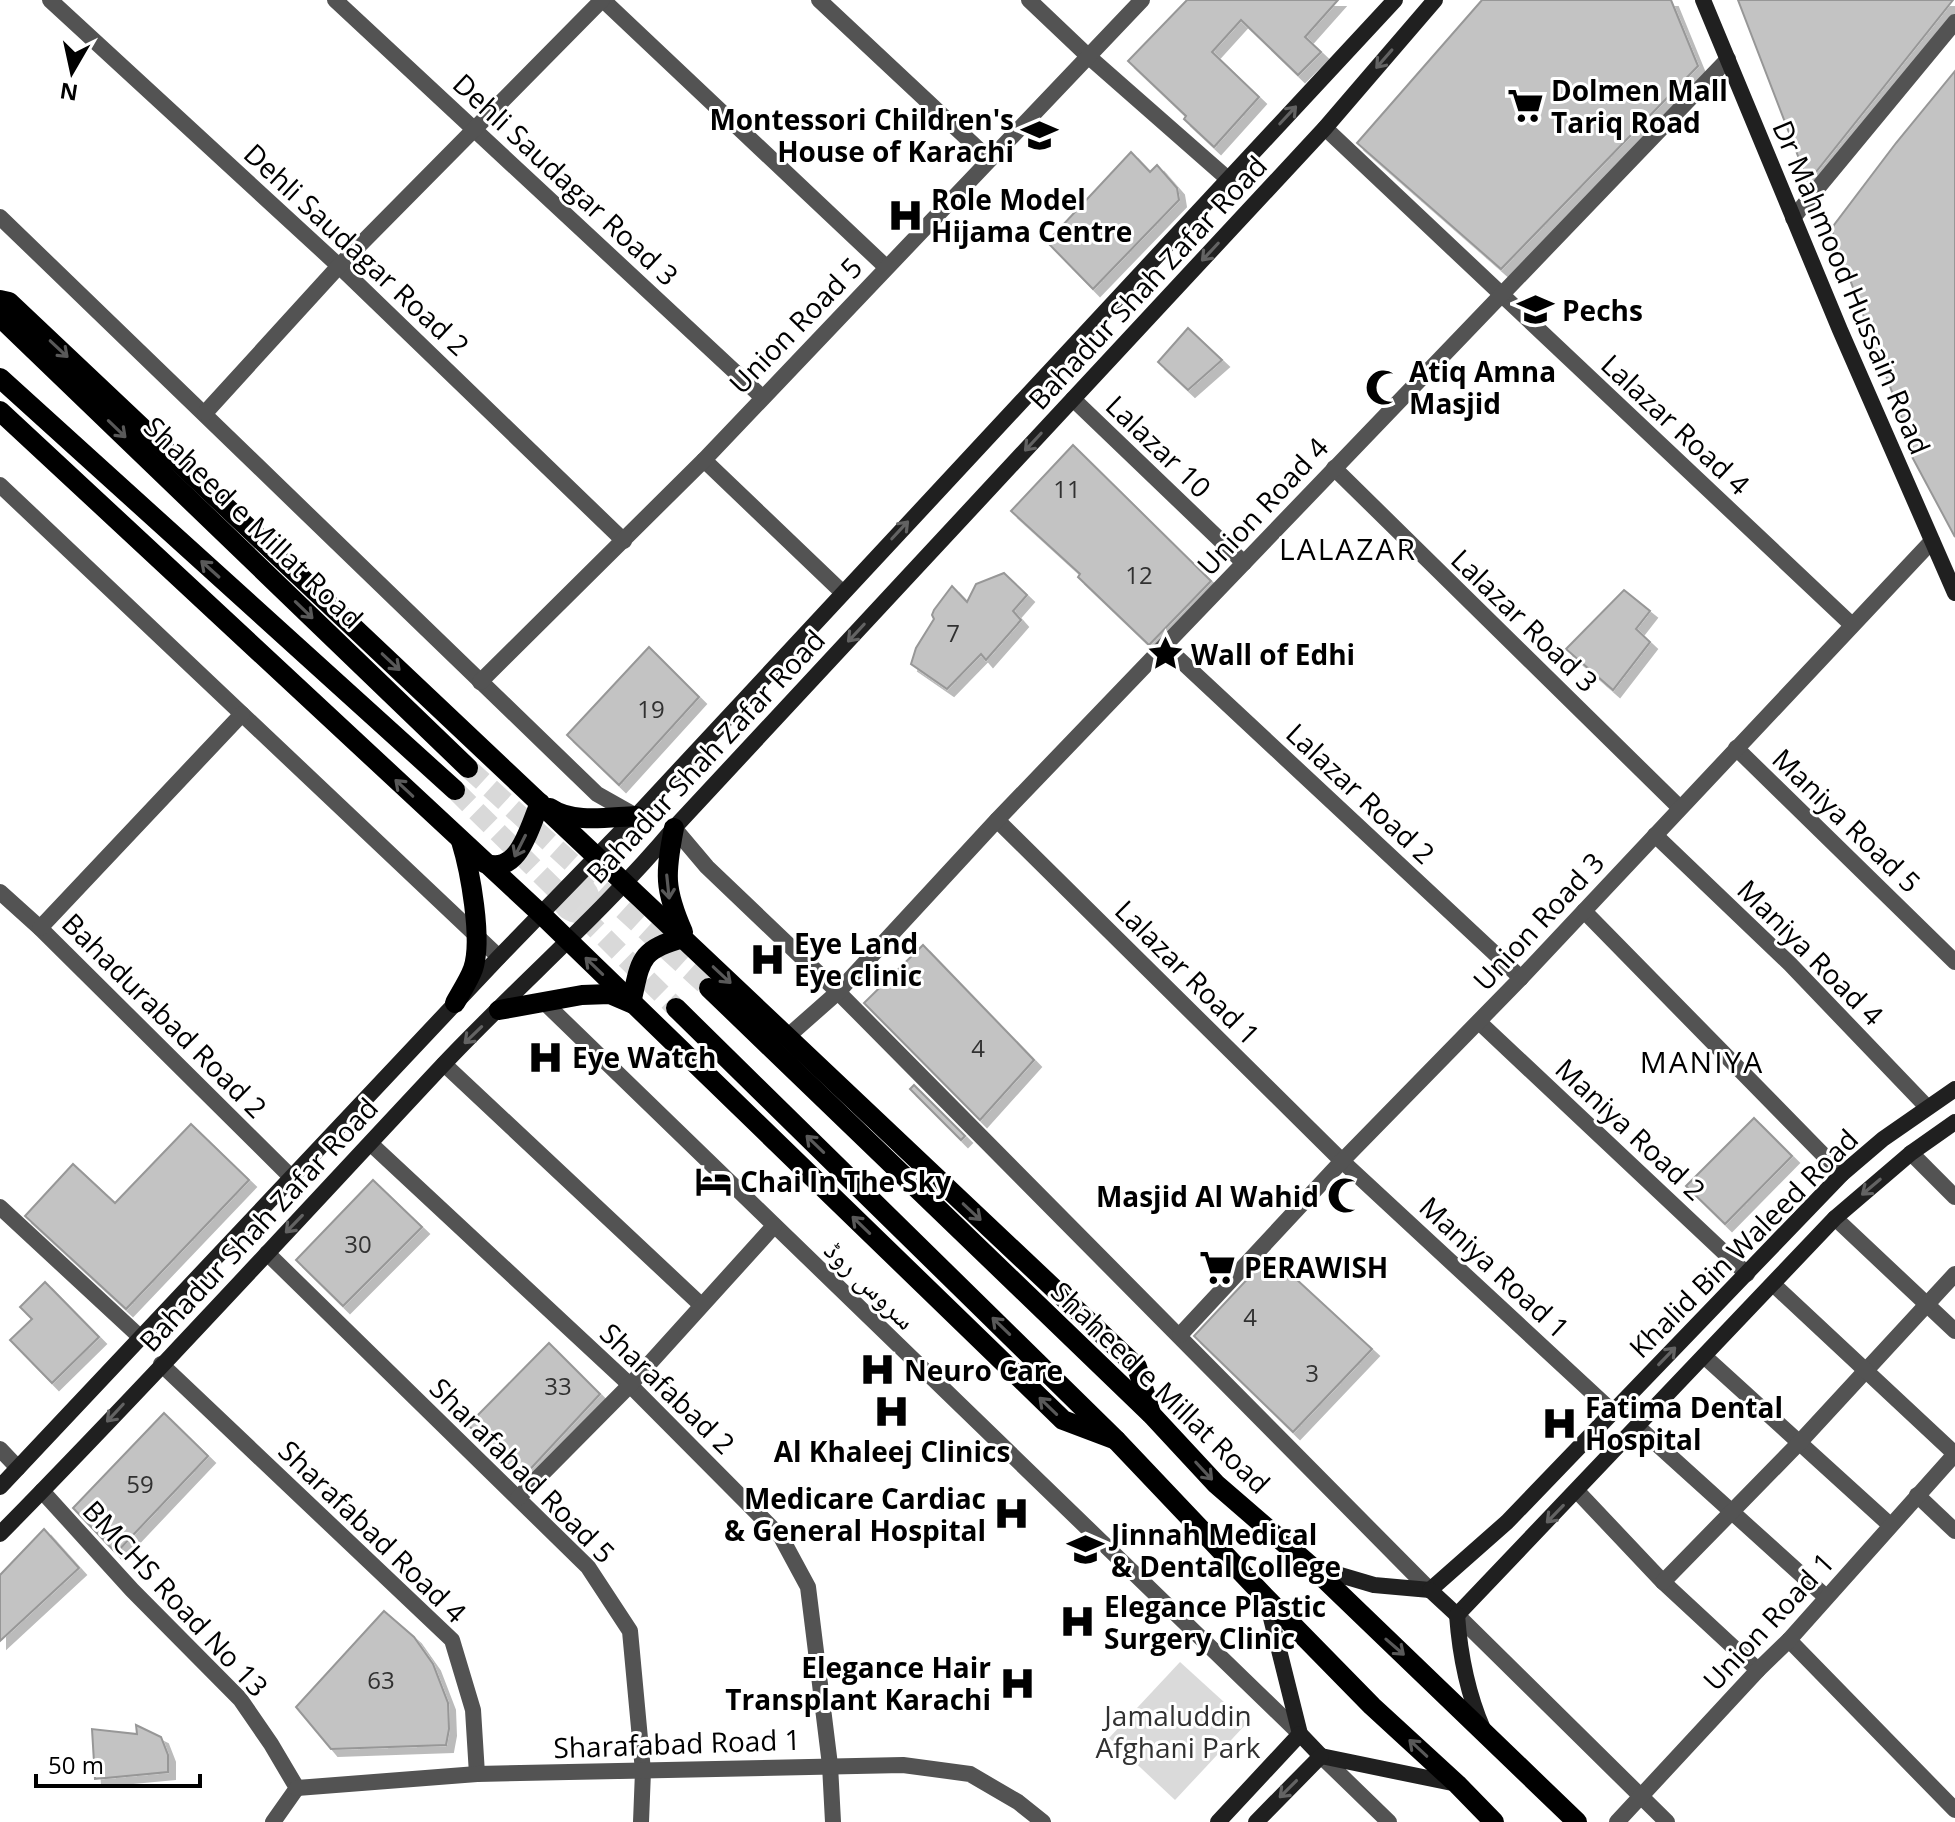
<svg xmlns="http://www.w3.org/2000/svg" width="1955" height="1822" viewBox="0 0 1955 1822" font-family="'Open Sans','Noto Naskh Arabic',sans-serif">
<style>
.green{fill:#dadada}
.building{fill:#c3c3c3;stroke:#979797;stroke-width:2;filter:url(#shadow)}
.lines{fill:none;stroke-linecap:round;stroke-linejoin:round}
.primary-tunnel{stroke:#d9d9d9;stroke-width:20;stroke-dasharray:20 10;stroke-linecap:butt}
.street{stroke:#535353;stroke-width:16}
.secondary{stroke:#202020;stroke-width:16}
.primary{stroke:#000;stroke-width:20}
.oneway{stroke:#636363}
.oneway2{stroke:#595959}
.labels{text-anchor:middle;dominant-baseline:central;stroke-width:6;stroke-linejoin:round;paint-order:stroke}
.number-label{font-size:24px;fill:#313131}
.poi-label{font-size:28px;font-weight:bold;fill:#000;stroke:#fff;text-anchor:start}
.street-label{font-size:28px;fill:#000;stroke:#fff}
.park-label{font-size:28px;fill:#313131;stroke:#fff}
.neighbourhood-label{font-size:30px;letter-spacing:2px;fill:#000;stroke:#fff}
</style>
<defs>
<filter id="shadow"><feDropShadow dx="7" dy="7" stdDeviation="0" flood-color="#0004"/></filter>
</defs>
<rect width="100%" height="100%" fill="#fff"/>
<g class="green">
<path d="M572 875C588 875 597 882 600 897L575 923C546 918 545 884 572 875Z"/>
<path d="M1180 1662 1247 1723 1175 1800 1109 1738Z"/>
</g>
<g class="building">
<path d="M1187 0H1338L1305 37 1321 52 1298 75 1241 20 1212 52 1259 97 1214 147 1184 119 1186 116 1128 61Z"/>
<path d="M1482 0H1671L1698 66 1501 269 1357 143Z"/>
<path d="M1738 0H1953L1808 182Z"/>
<path d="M1955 71V537L1910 453 1913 448 1831 229 1896 143Z"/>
<path d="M1131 152 1150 172 1157 165 1177 188 1179 200 1093 289 1047 242Z"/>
<path d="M1188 328 1222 360 1188 390 1158 362Z"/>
<path d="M1073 445 1211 581 1149 645 1078 577 1080 574 1011 511Z"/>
<path d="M1004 573 1027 595 1013 611 1021 620 986 660 981 654 947 689 911 664 916 648 934 619 932 615 934 610 952 586 967 602 976 584Z"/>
<path d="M1624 590 1650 611 1636 629 1650 642 1613 690 1566 649Z"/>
<path d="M649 647 699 697 619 785 567 735Z"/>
<path d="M923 945 1034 1060 980 1120 864 1003Z"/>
<path d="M914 1085 965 1136 961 1140 910 1089Z"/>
<path d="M1754 1118 1792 1156 1725 1224 1686 1186Z"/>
<path d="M191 1124 249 1180 126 1309 25 1216 73 1164 115 1203Z"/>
<path d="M373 1180 422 1227 343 1306 296 1260Z"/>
<path d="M1270 1255 1372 1349 1293 1432 1194 1336Z"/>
<path d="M45 1282 99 1337 52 1383 10 1340 32 1319 20 1307Z"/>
<path d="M549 1343 600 1394 522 1478 468 1425Z"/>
<path d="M164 1413 208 1456 116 1553 73 1508Z"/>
<path d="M44 1529 79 1568 0 1641V1575Z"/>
<path d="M384 1611 414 1637 433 1664 448 1703 449 1729 446 1745 331 1749 296 1707Z"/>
<path d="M136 1725 161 1737 168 1755V1772L95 1779 92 1729 137 1734Z"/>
</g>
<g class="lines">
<g class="primary-tunnel">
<path d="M468 768 709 988"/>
<path d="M455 790 676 1008"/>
</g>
<g class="street">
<path d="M50 0 339 266 624 541"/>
<path d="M335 0 762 397"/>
<path d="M603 0 886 267"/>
<path d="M819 0 989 159"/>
<path d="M1029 0 1088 56 1228 179"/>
<path d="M1325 128 1852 625"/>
<path d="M0 217 597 794 636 816"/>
<path d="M1793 218 1955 22"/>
<path d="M1073 399 1244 563"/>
<path d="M205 413 339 266 602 0"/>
<path d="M704 460 842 592"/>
<path d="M1334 468 1680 808"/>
<path d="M0 485 499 957"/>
<path d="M1165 646 1521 978"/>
<path d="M480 682 704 460 1142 0"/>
<path d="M1736 748 1955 962"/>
<path d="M997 820 1342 1161 1613 1412"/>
<path d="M674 828 707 867 838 992 1430 1590"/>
<path d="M1655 835 1790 964 1927 1107"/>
<path d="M0 892 40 928 291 1177"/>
<path d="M1584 911 1842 1174"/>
<path d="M40 928 242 714"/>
<path d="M545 1003 1300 1734"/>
<path d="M1479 1022 1747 1274"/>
<path d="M787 1037 838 992 997 820 1728 59"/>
<path d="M444 1064 700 1304"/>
<path d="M371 1144 630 1385 781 1537 808 1587 830 1765 833 1822"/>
<path d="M1911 1153 1955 1197"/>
<path d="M0 1207 140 1337"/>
<path d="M1835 1218 1955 1331"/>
<path d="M267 1253 588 1567 630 1631 643 1771 641 1822"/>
<path d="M1180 1335 1342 1161 1521 978 1932 541"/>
<path d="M1704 1356 1890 1525"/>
<path d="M161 1364 452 1640 473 1710 477 1774"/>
<path d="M1638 1427 1826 1597"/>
<path d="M0 1449 18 1468"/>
<path d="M42 1491 132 1590 240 1699 271 1744 297 1788 273 1822"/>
<path d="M1577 1491 1663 1582 1758 1670"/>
<path d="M1917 1495 1955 1531"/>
<path d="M518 1498 630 1385 774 1226"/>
<path d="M1663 1582 1798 1444 1955 1274"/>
<path d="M1457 1615 1667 1822"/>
<path d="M1789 1640 1955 1810"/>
<path d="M1321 1756 1389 1822"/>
<path d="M297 1788 477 1774 903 1765 970 1774 1018 1802 1043 1822"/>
<path d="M1617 1822 1758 1670 1789 1640 1955 1454 1773 1284"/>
</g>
<g class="secondary">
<path d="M1703 0 1840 330 1955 593"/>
<path d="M0 1487 499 957 636 816 1395 0"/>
<path d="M0 1534C150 1381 295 1223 441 1067 517 986 602 914 674 828L1325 128 1435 0"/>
<path d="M1313 1567 1374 1585 1430 1590"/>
<path d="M1430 1590 1507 1522 1842 1174 1883 1139 1955 1089"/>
<path d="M1430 1590 1457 1615"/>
<path d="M1266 1598 1300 1734 1321 1756"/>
<path d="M1457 1615 1835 1218 1911 1153 1955 1122"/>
<path d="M1457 1615C1460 1656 1467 1692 1483 1729"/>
<path d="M1321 1756 1457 1784"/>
<path d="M1218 1822 1300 1734"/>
<path d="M1256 1822 1321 1756"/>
</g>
<g class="primary">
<path d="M0 300 9 302 1137 1367 1151 1414"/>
<path d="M0 317 468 768"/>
<path d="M0 378 455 790"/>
<path d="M0 411 541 914 1063 1420 1116 1440"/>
<path d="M550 808C573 824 609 817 636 816"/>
<path d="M674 828C665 874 664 889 683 932"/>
<path d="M484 863C519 876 529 828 540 803"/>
<path d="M709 988 1151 1414 1216 1484 1312 1567 1577 1822"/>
<path d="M455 1003C461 992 469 980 473 969 483 940 470 870 461 841"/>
<path d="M676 1008 1116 1440 1266 1598 1372 1706 1457 1784 1494 1822"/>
<path d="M499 1010 582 995 610 994 631 1003C641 961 638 950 683 938"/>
</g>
</g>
<defs><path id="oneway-shaft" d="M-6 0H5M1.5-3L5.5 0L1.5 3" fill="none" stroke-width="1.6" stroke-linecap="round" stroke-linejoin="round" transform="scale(2)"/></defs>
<g class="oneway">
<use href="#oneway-shaft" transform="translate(1384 59) rotate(131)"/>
<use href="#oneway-shaft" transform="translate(1288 115) rotate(-47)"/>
<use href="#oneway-shaft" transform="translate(1210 252) rotate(133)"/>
<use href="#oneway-shaft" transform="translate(1033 442) rotate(133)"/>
<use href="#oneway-shaft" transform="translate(900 530) rotate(-47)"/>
<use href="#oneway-shaft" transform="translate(856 633) rotate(133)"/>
<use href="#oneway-shaft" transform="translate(473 1035) rotate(136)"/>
<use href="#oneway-shaft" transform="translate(1871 1187) rotate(140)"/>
<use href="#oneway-shaft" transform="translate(294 1224) rotate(134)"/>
<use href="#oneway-shaft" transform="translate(1667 1356) rotate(-46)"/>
<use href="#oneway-shaft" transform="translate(115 1413) rotate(133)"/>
<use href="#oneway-shaft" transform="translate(1555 1514) rotate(134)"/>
<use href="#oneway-shaft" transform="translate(1288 1789) rotate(135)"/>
</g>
<g class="oneway2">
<use href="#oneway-shaft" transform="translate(59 349) rotate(43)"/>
<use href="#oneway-shaft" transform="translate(117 429) rotate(44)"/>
<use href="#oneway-shaft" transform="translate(210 569) rotate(-138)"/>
<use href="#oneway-shaft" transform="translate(304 610) rotate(44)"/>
<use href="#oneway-shaft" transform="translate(391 662) rotate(43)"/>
<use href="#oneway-shaft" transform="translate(404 788) rotate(-137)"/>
<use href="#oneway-shaft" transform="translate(520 846) rotate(117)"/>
<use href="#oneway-shaft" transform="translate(668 887) rotate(84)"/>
<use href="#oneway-shaft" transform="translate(594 966) rotate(-136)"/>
<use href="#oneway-shaft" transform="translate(722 975) rotate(43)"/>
<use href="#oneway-shaft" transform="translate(815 1144) rotate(-136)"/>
<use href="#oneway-shaft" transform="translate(972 1212) rotate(43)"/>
<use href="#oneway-shaft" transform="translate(861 1225) rotate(-136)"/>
<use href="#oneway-shaft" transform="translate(1001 1326) rotate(-136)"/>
<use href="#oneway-shaft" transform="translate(1048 1406) rotate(-136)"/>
<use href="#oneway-shaft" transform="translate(1204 1471) rotate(47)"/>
<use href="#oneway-shaft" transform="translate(1395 1647) rotate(41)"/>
<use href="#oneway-shaft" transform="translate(1418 1748) rotate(-137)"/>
</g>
<defs>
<symbol id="supermarket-bare" viewBox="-9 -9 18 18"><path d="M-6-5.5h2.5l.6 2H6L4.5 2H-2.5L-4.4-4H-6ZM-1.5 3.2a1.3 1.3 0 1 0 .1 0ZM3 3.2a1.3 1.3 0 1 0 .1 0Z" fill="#000" stroke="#fff" stroke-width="2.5" paint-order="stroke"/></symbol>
<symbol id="school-bare" viewBox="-9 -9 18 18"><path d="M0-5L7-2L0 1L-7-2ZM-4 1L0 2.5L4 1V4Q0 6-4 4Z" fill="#000" stroke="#fff" stroke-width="2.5" paint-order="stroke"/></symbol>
<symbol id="hospital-bare" viewBox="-9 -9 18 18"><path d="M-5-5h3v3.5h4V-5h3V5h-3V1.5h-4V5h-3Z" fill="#000" stroke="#fff" stroke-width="2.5" paint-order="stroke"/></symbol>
<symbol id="university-bare" viewBox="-9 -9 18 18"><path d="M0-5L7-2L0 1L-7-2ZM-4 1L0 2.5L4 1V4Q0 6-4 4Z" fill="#000" stroke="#fff" stroke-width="2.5" paint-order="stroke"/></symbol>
<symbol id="mosque-bare" viewBox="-9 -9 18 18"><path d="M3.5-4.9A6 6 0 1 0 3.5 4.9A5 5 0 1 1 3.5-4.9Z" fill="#000" stroke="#fff" stroke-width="2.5" paint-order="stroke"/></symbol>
<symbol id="sight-bare" viewBox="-9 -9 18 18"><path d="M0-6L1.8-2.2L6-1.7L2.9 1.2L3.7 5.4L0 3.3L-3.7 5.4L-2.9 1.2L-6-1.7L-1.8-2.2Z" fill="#000" stroke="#fff" stroke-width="2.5" paint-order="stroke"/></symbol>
<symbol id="hotel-bare" viewBox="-9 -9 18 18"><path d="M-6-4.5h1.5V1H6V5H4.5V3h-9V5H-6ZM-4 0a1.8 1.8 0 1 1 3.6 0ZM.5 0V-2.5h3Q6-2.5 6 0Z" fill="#000" stroke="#fff" stroke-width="2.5" paint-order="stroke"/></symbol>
</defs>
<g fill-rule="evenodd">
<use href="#supermarket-bare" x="1500" y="80" width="51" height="51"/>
<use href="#school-bare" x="1014" y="110" width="51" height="51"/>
<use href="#hospital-bare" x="880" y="190" width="51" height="51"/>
<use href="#university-bare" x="1510" y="284" width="51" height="51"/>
<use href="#mosque-bare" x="1358" y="362" width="51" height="51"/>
<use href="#sight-bare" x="1140" y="628" width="51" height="51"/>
<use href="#hospital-bare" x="742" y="934" width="51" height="51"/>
<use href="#hospital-bare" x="520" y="1032" width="51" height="51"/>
<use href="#hotel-bare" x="688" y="1156" width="51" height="51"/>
<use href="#mosque-bare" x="1320" y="1170" width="51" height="51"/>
<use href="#supermarket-bare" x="1192" y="1242" width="51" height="51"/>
<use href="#hospital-bare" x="852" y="1344" width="51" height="51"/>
<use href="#hospital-bare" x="866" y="1386" width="51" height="51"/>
<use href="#hospital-bare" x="1534" y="1398" width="51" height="51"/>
<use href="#hospital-bare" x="986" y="1488" width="51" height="51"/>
<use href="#university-bare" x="1060" y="1524" width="51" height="51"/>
<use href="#hospital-bare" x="1052" y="1596" width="51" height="51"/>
<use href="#hospital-bare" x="992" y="1658" width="51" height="51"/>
</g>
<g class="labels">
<g class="number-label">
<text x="1067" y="488">11</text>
<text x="1139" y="574">12</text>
<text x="953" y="632">7</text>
<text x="651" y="708">19</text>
<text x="978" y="1047">4</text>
<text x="358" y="1243">30</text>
<text x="1250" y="1316">4</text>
<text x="1312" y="1372">3</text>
<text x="558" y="1385">33</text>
<text x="140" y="1483">59</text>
<text x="381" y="1679">63</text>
</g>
<g class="poi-label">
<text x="1551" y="90">Dolmen Mall<tspan x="1551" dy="32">Tariq Road</tspan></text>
<text x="1014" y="119" text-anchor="end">Montessori Children's<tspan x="1014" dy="32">House of Karachi</tspan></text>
<text x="931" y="199">Role Model<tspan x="931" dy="32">Hijama Centre</tspan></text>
<text x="1562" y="310">Pechs</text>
<text x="1409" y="371">Atiq Amna<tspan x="1409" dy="32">Masjid</tspan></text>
<text x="1191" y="654">Wall of Edhi</text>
<text x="794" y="943">Eye Land<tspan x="794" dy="32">Eye clinic</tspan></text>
<text x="572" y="1057">Eye Watch</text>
<text x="740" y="1181">Chai In The Sky</text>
<text x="1319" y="1196" text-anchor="end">Masjid Al Wahid</text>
<text x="1244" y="1267">PERAWISH</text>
<text x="904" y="1370">Neuro Care</text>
<text x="1585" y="1407">Fatima Dental<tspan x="1585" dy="32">Hospital</tspan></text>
<text x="892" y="1451" text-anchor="middle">Al Khaleej Clinics</text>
<text x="986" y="1498" text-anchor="end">Medicare Cardiac<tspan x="986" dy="32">&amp; General Hospital</tspan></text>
<text x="1111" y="1534">Jinnah Medical<tspan x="1111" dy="32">&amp; Dental College</tspan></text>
<text x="1104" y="1606">Elegance Plastic<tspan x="1104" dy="32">Surgery Clinic</tspan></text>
<text x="991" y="1667" text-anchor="end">Elegance Hair<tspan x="991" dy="32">Transplant Karachi</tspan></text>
</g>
<g class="street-label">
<text transform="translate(566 179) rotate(43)">Dehli Saudagar Road 3</text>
<text transform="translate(357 249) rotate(43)">Dehli Saudagar Road 2</text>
<text transform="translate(1147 282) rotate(-47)">Bahadur Shah Zafar Road</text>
<text transform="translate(1852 287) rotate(67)">Dr Mahmood Hussain Road</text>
<text transform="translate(795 325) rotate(-46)">Union Road 5</text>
<text transform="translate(1676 424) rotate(43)">Lalazar Road 4</text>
<text transform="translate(1159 446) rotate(44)">Lalazar 10</text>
<text transform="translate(1262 506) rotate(-47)">Union Road 4</text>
<text transform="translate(254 522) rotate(44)">Shaheed e Millat Road</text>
<text transform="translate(1525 620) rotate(44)">Lalazar Road 3</text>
<text transform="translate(705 756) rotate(-47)">Bahadur Shah Zafar Road</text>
<text transform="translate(1361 793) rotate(43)">Lalazar Road 2</text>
<text transform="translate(1847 820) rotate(44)">Maniya Road 5</text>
<text transform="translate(1538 921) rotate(-47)">Union Road 3</text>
<text transform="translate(1811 952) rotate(45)">Maniya Road 4</text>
<text transform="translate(1188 972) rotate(45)">Lalazar Road 1</text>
<text transform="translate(165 1015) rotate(45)">Bahadurabad Road 2</text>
<text transform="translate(1631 1129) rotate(43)">Maniya Road 2</text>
<text transform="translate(258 1224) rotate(-47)">Bahadur Shah Zafar Road</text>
<text transform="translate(1743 1243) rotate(-45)">Khalid Bin Waleed Road</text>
<text transform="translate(1495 1267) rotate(43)">Maniya Road 1</text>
<text transform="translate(871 1284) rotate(44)">سروس روڈ</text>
<text transform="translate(1161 1387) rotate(44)">Shaheed e Millat Road</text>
<text transform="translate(668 1388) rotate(44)">Sharafabad 2</text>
<text transform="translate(523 1470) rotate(45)">Sharafabad Road 5</text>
<text transform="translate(373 1531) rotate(44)">Sharafabad Road 4</text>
<text transform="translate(176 1598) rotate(47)">BMCHS Road No 13</text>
<text transform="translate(1768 1621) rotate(-47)">Union Road 1</text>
<text transform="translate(677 1743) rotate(-2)">Sharafabad Road 1</text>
</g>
<g class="park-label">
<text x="1178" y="1715">Jamaluddin<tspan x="1178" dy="32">Afghani Park</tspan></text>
</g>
<g class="neighbourhood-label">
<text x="1348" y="548">LALAZAR</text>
<text x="1702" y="1061">MANIYA</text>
</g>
</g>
<g transform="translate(72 72) rotate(189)" stroke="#ffffff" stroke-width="6" paint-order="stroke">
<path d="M0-6L14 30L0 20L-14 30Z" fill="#000000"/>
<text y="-12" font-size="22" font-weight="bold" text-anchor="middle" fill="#000000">N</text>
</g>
<path d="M36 1774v12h164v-12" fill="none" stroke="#000000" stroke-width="4"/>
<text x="48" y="1774" font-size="24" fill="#000000" stroke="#ffffff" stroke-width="6" paint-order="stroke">50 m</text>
</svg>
